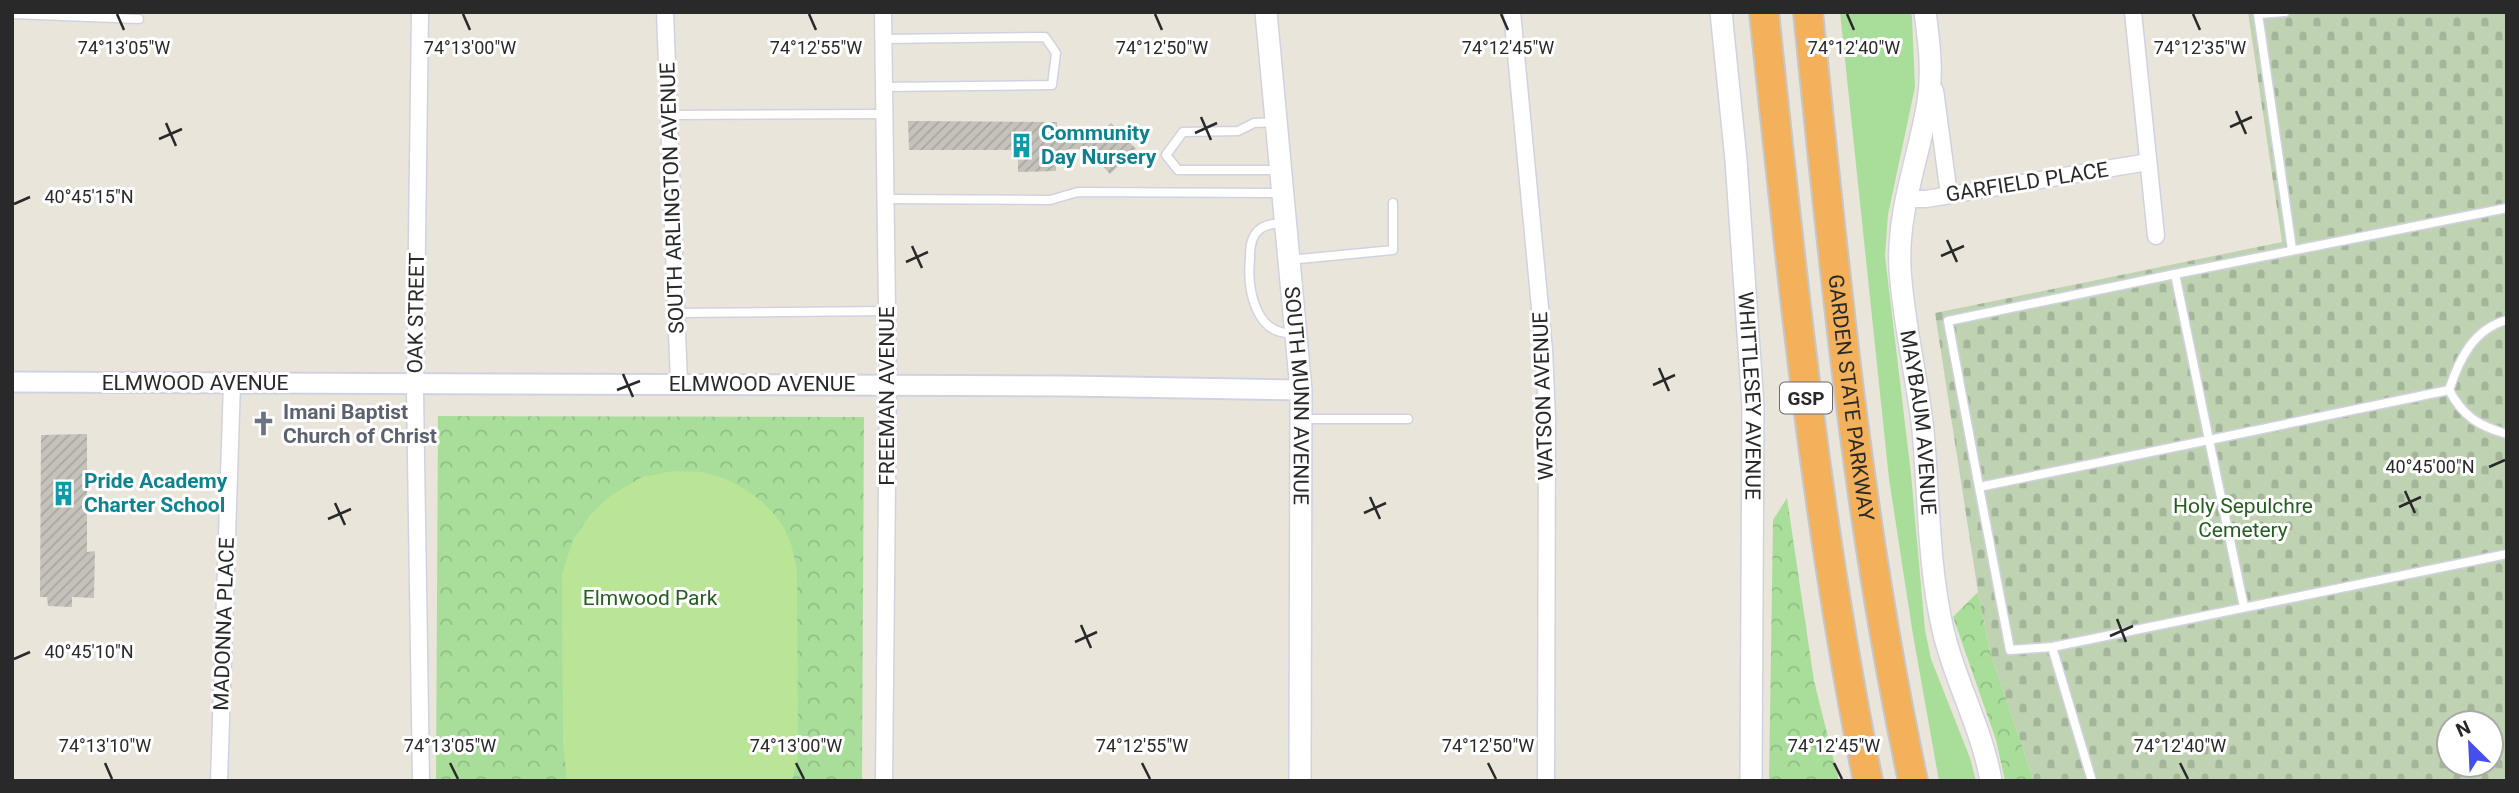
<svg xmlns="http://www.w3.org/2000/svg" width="2519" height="793" viewBox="0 0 2519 793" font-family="Roboto,sans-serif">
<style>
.grass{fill:#a9de9a}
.forest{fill:url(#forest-crowns)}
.cemetery{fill:url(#cemetery-stones);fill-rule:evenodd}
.pitch{fill:#bae597}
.building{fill:url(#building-hatch)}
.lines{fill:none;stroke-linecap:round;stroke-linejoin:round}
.service-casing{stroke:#d0d2e1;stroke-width:11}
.minor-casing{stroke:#d0d2e1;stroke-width:19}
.tertiary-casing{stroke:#d0d2e1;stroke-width:23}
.secondary-casing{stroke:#d0d2e1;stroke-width:24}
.motorway-casing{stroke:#c7c7c7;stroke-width:32}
.service{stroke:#fff;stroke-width:8}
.minor{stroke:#fff;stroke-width:16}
.tertiary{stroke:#fff;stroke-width:19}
.secondary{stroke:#fff;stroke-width:21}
.motorway{stroke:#f4b15c;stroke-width:28}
.ticks{fill:none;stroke:#292929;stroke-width:2.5}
.labels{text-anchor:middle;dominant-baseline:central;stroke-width:6;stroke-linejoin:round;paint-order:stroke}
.shield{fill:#fff;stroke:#696969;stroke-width:2}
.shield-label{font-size:19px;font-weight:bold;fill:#292929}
.culture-label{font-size:21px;font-weight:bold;fill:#0d838f;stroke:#fff;text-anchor:start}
.street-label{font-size:21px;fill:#292929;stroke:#fff}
.worship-label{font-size:21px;font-weight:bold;fill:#5b616d;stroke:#fff;text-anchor:start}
.park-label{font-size:21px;fill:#23601e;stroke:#fff}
.ticks-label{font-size:18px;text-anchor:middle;fill:#292929;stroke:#fff;stroke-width:6;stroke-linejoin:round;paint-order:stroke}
</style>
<defs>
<pattern id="forest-crowns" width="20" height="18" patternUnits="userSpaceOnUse" patternTransform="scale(1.75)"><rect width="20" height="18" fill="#a9de9a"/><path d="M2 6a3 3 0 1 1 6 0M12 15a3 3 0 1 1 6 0" fill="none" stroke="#91be85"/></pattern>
<pattern id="cemetery-stones" width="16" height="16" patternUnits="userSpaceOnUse" patternTransform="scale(1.75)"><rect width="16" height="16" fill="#bfd3b3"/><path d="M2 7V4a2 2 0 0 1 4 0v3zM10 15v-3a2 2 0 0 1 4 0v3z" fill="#a4b59a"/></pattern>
<pattern id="building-hatch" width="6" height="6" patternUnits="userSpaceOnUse" patternTransform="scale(1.75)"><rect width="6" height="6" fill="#c5c2bb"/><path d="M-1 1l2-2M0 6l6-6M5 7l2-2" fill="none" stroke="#a9a7a1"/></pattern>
</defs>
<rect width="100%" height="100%" fill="#eae5db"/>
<path class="grass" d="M1840 12H1911L1912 17 1915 87 1888 215 1885 256 1911 474 1925 630 1931 659 1970 758 1976 781H1939L1913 635 1889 479Z"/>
<g class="forest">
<path d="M438 416 864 417 862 781H436Z"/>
<path d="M1787 498 1814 681 1839 781H1769L1773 520Z"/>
<path d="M1978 592 1991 655 2034 781H2005L1996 740 1953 617Z"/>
</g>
<path class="cemetery" d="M2248 12H2507V781H2034L1991 655 1978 592 1935 313 2282 242ZM2449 723H2491V765H2449Z"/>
<path class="pitch" d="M673 471C682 472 691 471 700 472 730 476 764 498 781 523 791 538 795 557 797 574L798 757 792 781H567L563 741 562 574 573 540 590 515 610 496 642 477Z"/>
<g class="building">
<path d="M908 121 1057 122V132H1065V142L1092 141 1111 123 1136 149 1110 174 1098 161H1086L1085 149H1068L1065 153V162H1056V171L1018 172V155H1011V150H909Z"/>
<path d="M87 434V552L95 551 94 598 72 597V607L48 606 47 597H40L41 435Z"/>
</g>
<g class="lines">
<defs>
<g id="service">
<path d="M2258 12V14L2285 12"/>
<path d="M12 14 139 19"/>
<path d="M2258 14 2292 249"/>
<path d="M883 39 1045 37 1056 53 1052 85 884 87"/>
<path d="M670 115 884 114"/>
<path d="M1276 122 1254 123 1238 131 1183 132 1166 155 1178 170H1280"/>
<path d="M886 199 1050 200 1078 192 1280 193"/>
<path d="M1285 223C1275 223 1263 224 1256 233 1250 241 1250 251 1250 259 1247 288 1255 336 1293 333"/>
<path d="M1289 260 1393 250V203"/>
<path d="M2175 274 2507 208"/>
<path d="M677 313 887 311"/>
<path d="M2449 390C2463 416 2478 426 2507 434"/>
<path d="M1302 419H1408"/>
<path d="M1979 487 1948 321 2175 274 2209 440 1979 487 2010 650 2052 647 2507 554"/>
<path d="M2244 607 2209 440 2449 390C2459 360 2473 329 2507 320"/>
<path d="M2052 647 2092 781"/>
</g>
<g id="minor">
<path d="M420 12 415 391 421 781"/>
<path d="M665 12 679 384"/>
<path d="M883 12 888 385 884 781"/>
<path d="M1512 12 1544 350 1547 418 1546 781"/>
<path d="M2133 12 2156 236"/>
<path d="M1935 90 1949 195"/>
<path d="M1905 199H1926L2148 162"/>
<path d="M219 781 232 383"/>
</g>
<path id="tertiary" d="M12 382 1067 386 1301 390"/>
<g id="secondary">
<path id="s1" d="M1266 12 1301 390 1300 781"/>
<path id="s2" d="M1721 12 1736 160 1753 406 1751 781"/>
<path id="s3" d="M1925 12C1929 42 1933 72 1928 102 1919 158 1897 210 1900 268 1903 322 1917 376 1923 430 1929 497 1928 565 1943 630 1955 682 1982 728 1991 781"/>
</g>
<g id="motorway">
<path d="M1764 12C1791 270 1817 527 1868 781"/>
<path id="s4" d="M1808 12C1834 269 1859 528 1913 781"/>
</g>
</defs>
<use href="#service" class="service-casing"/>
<use href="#minor" class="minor-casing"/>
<use href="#tertiary" class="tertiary-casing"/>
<use href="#secondary" class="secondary-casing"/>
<use href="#motorway" class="motorway-casing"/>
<use href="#service" class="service"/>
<use href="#minor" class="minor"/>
<use href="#tertiary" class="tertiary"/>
<use href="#secondary" class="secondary"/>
<use href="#motorway" class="motorway"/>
</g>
<path class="ticks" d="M117 14 124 30M463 14 470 30M809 14 816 30M1155 14 1162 30M1501 14 1508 30M1847 14 1854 30M2193 14 2200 30M2236 111 2246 134M1201 117 1211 140M166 123 176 146M2230 127 2252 117M1195 133 1217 123M159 139 182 129M14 204 30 197M1947 240 1957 262M912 246 922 268M1941 256 1964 246M906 262 928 252M1659 368 1669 391M623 374 633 397M1653 385 1675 375M617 390 640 381M2489 467 2505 460M2405 491 2415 513M1370 497 1380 519M335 503 345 525M2399 507 2421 497M1364 513 1386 503M328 519 351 509M2117 619 2126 642M1081 625 1091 648M2110 636 2133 626M1075 642 1097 632M14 659 30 652M105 763 112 779M450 763 458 779M796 763 804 779M1142 763 1150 779M1488 763 1496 779M1834 763 1842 779M2180 763 2188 779"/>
<defs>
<symbol id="building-bare" viewBox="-9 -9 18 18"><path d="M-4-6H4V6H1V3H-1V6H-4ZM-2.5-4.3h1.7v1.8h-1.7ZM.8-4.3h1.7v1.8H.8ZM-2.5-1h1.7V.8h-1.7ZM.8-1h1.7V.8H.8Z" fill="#0f9aa8" stroke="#fff" stroke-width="2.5" paint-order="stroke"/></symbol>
<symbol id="church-bare" viewBox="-9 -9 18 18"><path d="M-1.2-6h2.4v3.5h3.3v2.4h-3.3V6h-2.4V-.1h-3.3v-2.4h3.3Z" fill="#6b7280" stroke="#fff" stroke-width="2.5" paint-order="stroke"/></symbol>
</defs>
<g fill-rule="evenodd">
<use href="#building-bare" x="1004" y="128" width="35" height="35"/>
<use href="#church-bare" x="246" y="406" width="35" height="35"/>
<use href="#building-bare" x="46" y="476" width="35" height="35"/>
</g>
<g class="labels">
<rect class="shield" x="1780" y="382.5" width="52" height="31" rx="5"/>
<g class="shield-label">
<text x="1806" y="398">GSP</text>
</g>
<g class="culture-label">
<text x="1041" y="133">Community<tspan x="1041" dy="24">Day Nursery</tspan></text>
<text x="84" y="481">Pride Academy<tspan x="84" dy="24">Charter School</tspan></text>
</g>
<g class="street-label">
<text transform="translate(2027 182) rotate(-9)">GARFIELD PLACE</text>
<text transform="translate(672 198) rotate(-92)">SOUTH ARLINGTON AVENUE</text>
<text transform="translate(416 313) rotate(-89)">OAK STREET</text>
<text x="195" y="383">ELMWOOD AVENUE</text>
<text x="762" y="384">ELMWOOD AVENUE</text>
<text transform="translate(887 396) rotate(-90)">FREEMAN AVENUE</text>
<text stroke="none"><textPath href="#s1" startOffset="385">SOUTH MUNN AVENUE</textPath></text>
<text transform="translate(1543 396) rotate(-92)">WATSON AVENUE</text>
<text stroke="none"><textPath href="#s2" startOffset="385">WHITTLESEY AVENUE</textPath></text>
<text stroke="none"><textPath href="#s4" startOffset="388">GARDEN STATE PARKWAY</textPath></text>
<text stroke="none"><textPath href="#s3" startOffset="415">MAYBAUM AVENUE</textPath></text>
<text transform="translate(224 624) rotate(-88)">MADONNA PLACE</text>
</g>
<g class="worship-label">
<text x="283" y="412">Imani Baptist<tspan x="283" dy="24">Church of Christ</tspan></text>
</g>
<g class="park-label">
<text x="2243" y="506">Holy Sepulchre<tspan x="2243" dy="24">Cemetery</tspan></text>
<text x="650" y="598">Elmwood Park</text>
</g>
</g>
<g class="ticks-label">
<text x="816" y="54">74°12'55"W</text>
<text x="1162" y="54">74°12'50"W</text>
<text x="1508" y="54">74°12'45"W</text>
<text x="1854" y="54">74°12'40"W</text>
<text x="124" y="54">74°13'05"W</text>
<text x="470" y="54">74°13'00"W</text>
<text x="2200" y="54">74°12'35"W</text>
<text x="89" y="203">40°45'15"N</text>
<text x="2430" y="473">40°45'00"N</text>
<text x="89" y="658">40°45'10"N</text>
<text x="105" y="752">74°13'10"W</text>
<text x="450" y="752">74°13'05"W</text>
<text x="796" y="752">74°13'00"W</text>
<text x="1142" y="752">74°12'55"W</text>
<text x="1488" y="752">74°12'50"W</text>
<text x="1834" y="752">74°12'45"W</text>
<text x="2180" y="752">74°12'40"W</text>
</g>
<rect width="2519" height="793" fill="none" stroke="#292929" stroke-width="28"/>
<g transform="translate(2470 744) rotate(336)"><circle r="33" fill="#ffffff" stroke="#a9a9a9" stroke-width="2"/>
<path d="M0-5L12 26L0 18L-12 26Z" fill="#444fee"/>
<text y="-10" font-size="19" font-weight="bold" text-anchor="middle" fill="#292929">N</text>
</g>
</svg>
